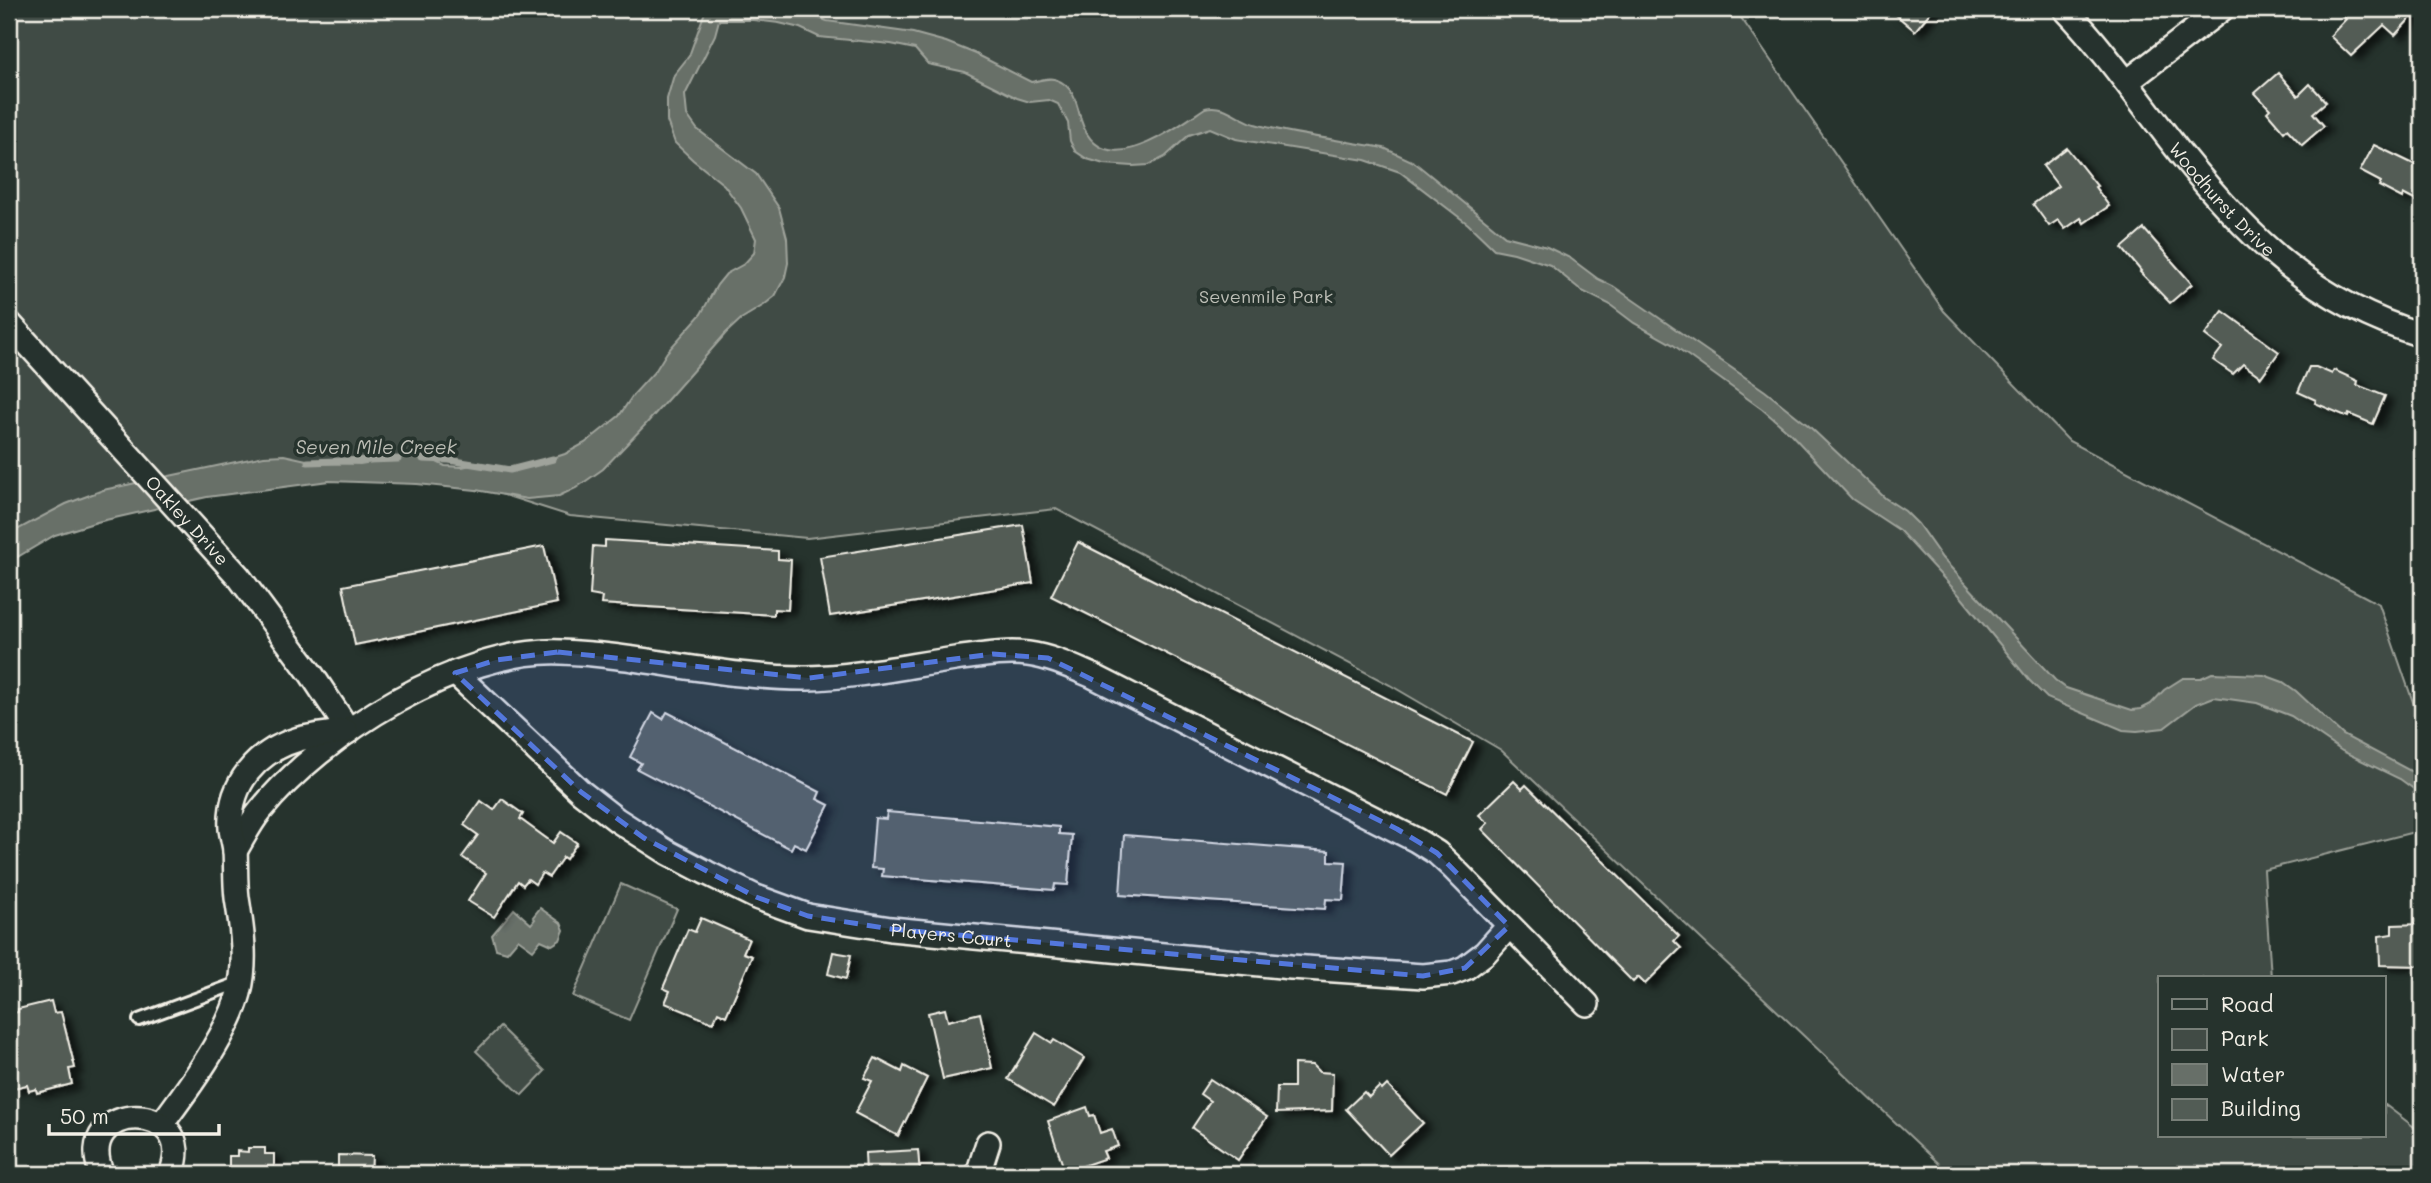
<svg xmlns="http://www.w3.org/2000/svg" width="2431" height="1183" viewBox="0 0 2431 1183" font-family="Mali,sans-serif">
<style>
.green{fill:#414b45;stroke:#9a9e96;stroke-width:2}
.water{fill:#676f68;stroke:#9fa39b;stroke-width:2}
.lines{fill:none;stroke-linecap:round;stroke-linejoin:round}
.stream{stroke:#9fa39b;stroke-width:7}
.building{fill:#525c55;stroke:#f4f1e8;stroke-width:2;filter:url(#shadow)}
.service-casing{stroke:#f4f1e8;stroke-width:16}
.minor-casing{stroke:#f4f1e8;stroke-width:28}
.service{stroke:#26332d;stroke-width:10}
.minor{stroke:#26332d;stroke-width:23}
.marked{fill:#5377dc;fill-opacity:0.2;stroke:#5377dc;stroke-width:5;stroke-dasharray:14 9;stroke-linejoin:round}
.labels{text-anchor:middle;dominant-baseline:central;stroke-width:7;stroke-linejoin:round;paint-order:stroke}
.street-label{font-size:18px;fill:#f4f1e8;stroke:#26332d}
.park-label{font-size:18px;fill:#bebfb7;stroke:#26332d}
.water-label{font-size:19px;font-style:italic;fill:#bcbdb5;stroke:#26332d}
</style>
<defs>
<filter id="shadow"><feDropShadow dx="8" dy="4.5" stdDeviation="3.5" flood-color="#0009"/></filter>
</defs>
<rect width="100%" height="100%" fill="#26332d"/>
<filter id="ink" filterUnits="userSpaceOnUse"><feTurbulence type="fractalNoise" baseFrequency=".0143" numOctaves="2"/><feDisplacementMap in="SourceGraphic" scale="14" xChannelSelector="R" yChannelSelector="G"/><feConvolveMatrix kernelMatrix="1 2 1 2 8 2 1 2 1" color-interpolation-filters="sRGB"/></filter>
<g filter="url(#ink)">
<g class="green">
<path d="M9 9H1735L1944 311 2069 441 2379 604 2422 728V830L2264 870 2271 978H2160V1136H2384V1104L2422 1133V1174H1950L1501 750 1390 685 1056 509 807 538 570 516 442 475 250 473 9 541Z"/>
<path d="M621 884 677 909 629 1020 573 996Z"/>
<path d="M500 1027 545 1071 522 1095 476 1051Z"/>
</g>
<g class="water">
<path d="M706 9H796L827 21 913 33 946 42 976 54 1031 82C1040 81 1049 76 1057 80 1074 86 1077 105 1081 120 1101 185 1172 130 1205 108 1224 103 1237 118 1255 124 1297 136 1342 140 1384 148L1414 162 1505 236 1547 247 1570 258 1598 279 1613 286 1765 391 1809 426 1885 498 1905 511 1918 524 1942 558 2055 680 2066 688 2132 710 2141 709 2151 704 2164 690 2183 678H2201L2212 673 2264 675 2283 682 2296 691 2343 735 2422 777V795L2400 779 2342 751 2291 716 2257 703 2214 697 2196 704 2164 728 2137 731 2123 730 2047 698 2029 680 1962 598 1899 530 1852 499 1790 433 1762 409 1672 344 1634 323 1609 304 1582 291 1550 265 1514 253 1494 249 1468 224 1400 172 1365 160 1236 139 1210 128 1189 135 1165 157 1149 165 1133 166 1104 164 1087 159 1075 151 1070 141 1068 123 1058 104 1049 100 1030 102 1017 98 965 72 928 64 915 49 891 44 819 37 800 28 779 23 753 20H719L715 35 685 95 687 115 697 129 756 174 779 208 787 238 788 263 785 277 775 296 764 305 741 319 726 333 646 424 603 469 576 488 559 496 527 499 476 490 417 484 329 481 207 497 97 522 55 535 9 562V534L66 504 103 490 264 456 284 455 320 463 360 464 407 456H424L445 466 462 467 481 463 498 470H516L565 454 585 443 619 416 633 395 656 370 667 352 701 314 717 285 726 274 744 264 754 253 756 239 741 208 724 185 693 160 675 143 667 121V99L674 75 689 56Z"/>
<path d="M540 908 561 923 564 930 560 940 552 945 541 940 533 950 518 939 507 952 496 949 492 935 514 909 531 924 535 919 533 917Z"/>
</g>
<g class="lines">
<g class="stream">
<path d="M423 459 449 460 510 470 553 459"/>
<path d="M308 462 398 459"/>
</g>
</g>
<g class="building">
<path d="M1889 9H1933L1915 31Z"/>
<path d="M2334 9H2419L2395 35 2384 25 2351 56 2330 36 2346 19Z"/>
<path d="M2278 73 2298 96 2310 84 2326 102 2313 113 2324 126 2302 145 2287 129 2284 132 2267 112 2270 109 2255 93Z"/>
<path d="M2374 145 2422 168V204L2403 194 2402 198 2379 186 2381 182 2360 171Z"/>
<path d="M2067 148 2097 186 2095 187 2109 206 2084 223 2081 218 2065 229 2058 220 2049 226 2033 204 2058 186 2043 166Z"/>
<path d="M2144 229 2192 284 2170 303 2140 272 2141 271 2122 248Z"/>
<path d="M2223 311 2279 352 2261 377 2243 364 2233 374 2213 360 2222 348 2205 335Z"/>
<path d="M2309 367H2316L2332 374 2334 370 2358 381 2357 385 2385 396 2373 424 2349 414 2348 417 2315 403 2316 400 2298 392Z"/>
<path d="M1023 525 1033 583 830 616 820 557Z"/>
<path d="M605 540 778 551V559L791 560 788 610 774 609V615L601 604 602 597 590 595 593 546 605 547Z"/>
<path d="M1078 542 1473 742 1447 794 1051 596Z"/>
<path d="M544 546 557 603 355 645 343 586Z"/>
<path d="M667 712 820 792 817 799 829 805 806 849 794 843 791 849 637 769 641 763 630 757 653 713 663 719Z"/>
<path d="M1514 781 1522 789 1526 785 1679 936 1674 941 1681 948 1645 984 1638 977 1633 982 1482 829 1488 823 1479 815Z"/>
<path d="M502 799 523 814 520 819 553 843 561 832 577 843 566 859 563 857 549 877 542 873 535 884 528 879 523 885 518 881 494 917 468 901 486 873 462 857 478 835 464 825 481 801 494 810Z"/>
<path d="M887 812 1059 827V834L1072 835 1068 885 1055 884 1054 890 882 876 883 869 871 868 875 818 886 819Z"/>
<path d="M1124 835 1329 851V861L1346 862 1343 900 1326 899 1325 909 1120 895Z"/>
<path d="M701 918 749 939 743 953 752 956 726 1016 718 1012 713 1023 665 1003 670 991 663 988 688 929 695 932Z"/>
<path d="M2422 924V966L2380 965 2379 936 2392 934V925Z"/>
<path d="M833 952 851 955 846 979 828 974Z"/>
<path d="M51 1001 54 1013 61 1012 75 1068 69 1069 72 1084 37 1093 36 1089 29 1091 27 1085 9 1089V1014L18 1012V1009Z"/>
<path d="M945 1009 948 1021 980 1013 992 1068 943 1079 928 1013Z"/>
<path d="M1036 1033 1052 1043 1054 1040 1084 1058 1054 1107 1008 1079Z"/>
<path d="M875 1058 902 1072 904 1066 927 1078 898 1136 855 1113 872 1081 864 1078Z"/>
<path d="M1294 1064 1312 1065 1319 1072 1333 1073 1332 1111 1276 1113 1277 1087H1294Z"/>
<path d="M1210 1079 1267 1117 1238 1160 1192 1128 1210 1101 1200 1094Z"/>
<path d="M1387 1085 1423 1123 1389 1155 1346 1109 1364 1092 1369 1097 1379 1087 1382 1090Z"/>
<path d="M1087 1107 1090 1116 1094 1115 1100 1133 1112 1129 1118 1146 1103 1151 1106 1158 1065 1172 1048 1121Z"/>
<path d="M248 1148H265V1154H274V1174H229V1156H237V1151L248 1152Z"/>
<path d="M918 1150 920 1174H866L865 1153Z"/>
<path d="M338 1155 372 1156 371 1174H338Z"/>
</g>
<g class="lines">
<defs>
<path id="service" d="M139 1020 241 982"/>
<g id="minor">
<path id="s1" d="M2065 9C2108 54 2142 105 2181 154 2249 239 2315 303 2422 335"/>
<path d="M2127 82 2222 9"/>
<path id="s2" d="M9 323 239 577 312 675 349 731"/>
<path id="s3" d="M455 673 581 792 617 820 667 852 707 873 756 897 808 916 891 929 1291 967 1423 976 1452 973 1465 968 1485 953 1509 926"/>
<path d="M235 851C243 838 250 823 260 811 322 734 460 648 561 652 643 655 725 679 808 678 857 677 906 666 955 659 979 656 1004 651 1028 654 1051 657 1072 667 1093 676L1416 840 1437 853 1451 866 1587 1004"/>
<path d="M161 1125C187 1090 228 1035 239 993 247 962 242 929 237 898 235 881 236 866 235 850 234 843 232 836 231 829 228 784 257 751 299 739 314 735 331 734 346 731"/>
<path d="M102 1174C70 1099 202 1099 171 1174"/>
<path d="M978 1174 988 1143"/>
</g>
</defs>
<use href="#service" class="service-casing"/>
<use href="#minor" class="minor-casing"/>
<use href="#service" class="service"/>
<use href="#minor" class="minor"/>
</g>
</g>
<path class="marked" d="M558 652 809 678 993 654 1048 658 1397 829 1437 853 1509 926 1465 968 1423 976 891 929 808 916 756 897 644 838 581 792 455 673 496 660Z"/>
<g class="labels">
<g class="street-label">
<text stroke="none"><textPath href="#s1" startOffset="247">Woodhurst Drive</textPath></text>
<text stroke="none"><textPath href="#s2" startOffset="266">Oakley Drive</textPath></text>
<text stroke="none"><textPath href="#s3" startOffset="578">Players Court</textPath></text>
</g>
<g class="park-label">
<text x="1266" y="296">Sevenmile Park</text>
</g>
<g class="water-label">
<text x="376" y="446">Seven Mile Creek</text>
</g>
</g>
<rect width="2431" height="1183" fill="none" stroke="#26332d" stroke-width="35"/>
<rect x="18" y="18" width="2396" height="1148" fill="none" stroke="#f4f1e8" stroke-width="2.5" filter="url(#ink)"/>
<rect x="2158" y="976" width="228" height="161" fill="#26332d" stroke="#787f78" stroke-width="2"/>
<rect x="2172" y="999" width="35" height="10" fill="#26332d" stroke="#787f78" stroke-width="2"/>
<text x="2221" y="1012" font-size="21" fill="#f4f1e8">Road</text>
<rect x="2172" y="1029" width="35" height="21" fill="#414b45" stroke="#787f78" stroke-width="2"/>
<text x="2221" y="1046" font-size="21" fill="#f4f1e8">Park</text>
<rect x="2172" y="1064" width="35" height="21" fill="#676f68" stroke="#787f78" stroke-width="2"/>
<text x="2221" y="1082" font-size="21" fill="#f4f1e8">Water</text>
<rect x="2172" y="1099" width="35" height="21" fill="#525c55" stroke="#787f78" stroke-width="2"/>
<text x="2221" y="1116" font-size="21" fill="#f4f1e8">Building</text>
<path d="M49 1124v10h170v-10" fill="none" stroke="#f4f1e8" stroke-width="3.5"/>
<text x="60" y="1124" font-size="21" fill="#f4f1e8" stroke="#26332d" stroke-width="5" paint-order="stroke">50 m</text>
</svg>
